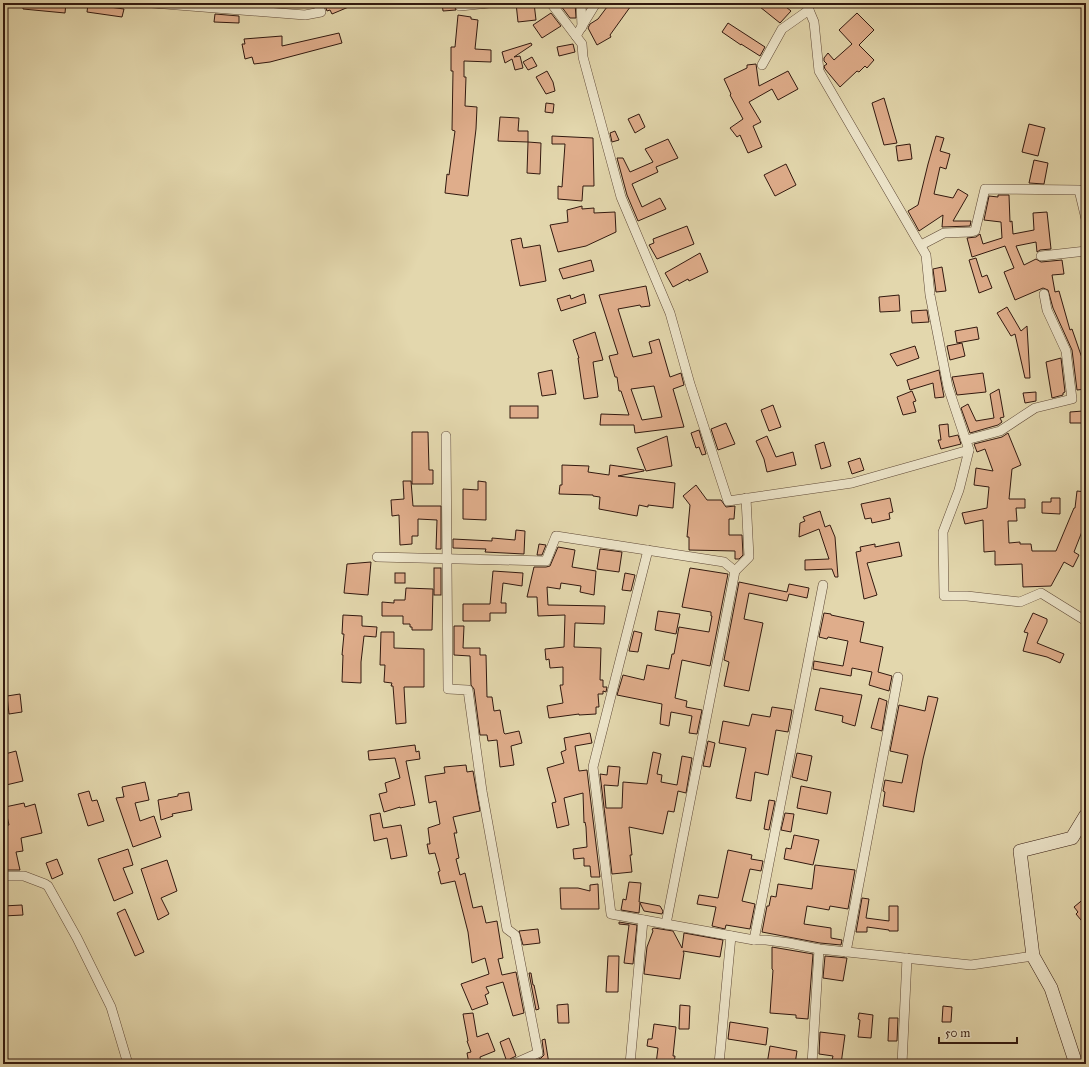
<svg xmlns="http://www.w3.org/2000/svg" width="1089" height="1067" viewBox="0 0 1089 1067" font-family="'IM FELL Great Primer',serif">
<style>
.building{fill:#dfad8b;stroke:#32190f;fill-rule:evenodd}
.lines{fill:none;stroke-linecap:round;stroke-linejoin:round}
.street-casing{stroke:#5e4836;stroke-width:10}
.secondary-casing{stroke:#32190f;stroke-width:14}
.street{stroke:#ede5ca;stroke-width:9}
.secondary{stroke:#ede5ca;stroke-width:13}
</style>
<rect width="100%" height="100%" fill="#e3d7ad"/>
<filter id="stains"><feTurbulence type="fractalNoise" baseFrequency=".005" numOctaves="4"/><feColorMatrix values="0 0 0 0 .2 0 0 0 0 .09 0 0 0 0 .02 0 0 0 .5 -.17"/></filter>
<radialGradient id="worn" r=".72"><stop offset=".6" stop-color="#630" stop-opacity="0"/><stop offset="1" stop-color="#630" stop-opacity=".3"/></radialGradient>
<g class="building">
<path d="M23 3H66L65 13 23 9Z"/>
<path d="M324 3H358L332 14 330 10 327 11Z"/>
<path d="M442 3H453L456 10 443 11Z"/>
<path d="M516 3H534L536 20 518 22Z"/>
<path d="M566 3H575L576 18H570L561 6Z"/>
<path d="M610 3H633L610 35 611 37 597 45 588 28 590 24 598 19Z"/>
<path d="M755 3H781L791 11 780 23Z"/>
<path d="M88 4 124 9 122 17 87 12Z"/>
<path d="M551 13 561 26 542 38 533 25Z"/>
<path d="M857 13 874 30 859 45 874 60 867 68 865 66 859 72 857 71 840 87 825 69 824 66 827 64 824 61V58L828 53 834 60 852 44 839 30Z"/>
<path d="M215 14 239 16V23L214 22Z"/>
<path d="M458 15 471 17V19L478 20 475 49 491 50V62L464 61V77H466L465 106 477 107 476 129 468 196 445 193 447 174 449 175 455 131 452 130 453 71H451V47H455Z"/>
<path d="M728 23 765 47 760 56 741 44V45L722 32Z"/>
<path d="M339 33 342 43 270 62 254 64 252 57 245 59 242 44H245L244 39 282 36V46Z"/>
<path d="M531 43 532 45 514 57 520 56 523 68 515 70 512 59 505 63 502 52Z"/>
<path d="M573 44 575 52 559 56 557 47Z"/>
<path d="M532 57 537 66 528 70 523 62Z"/>
<path d="M756 64 759 86 788 71 798 89 778 100 772 89 749 102 761 122 753 126 762 147 748 153 740 135 737 137 730 128 743 119 730 95 731 94 724 79 747 68V65Z"/>
<path d="M547 71 553 82 555 91 546 94 536 77Z"/>
<path d="M884 98 897 143 884 145 872 103Z"/>
<path d="M546 103 554 104 553 113 545 112Z"/>
<path d="M639 114 645 127 635 133 628 119Z"/>
<path d="M500 117 519 118 518 131H528V142L498 141Z"/>
<path d="M1029 124 1045 128 1038 156 1022 152Z"/>
<path d="M615 131 619 140 612 142 610 133Z"/>
<path d="M552 136 593 138 594 186H583L582 201 558 199V186L562 187 565 144H552Z"/>
<path d="M936 136 944 138 940 151 950 154 946 169 940 167 934 194 953 198 958 189 968 195 953 221H971L970 226 942 227 943 215 919 231 908 211 918 205 928 164Z"/>
<path d="M668 139 678 158 656 167 658 172 632 184 642 207 660 198 666 209 638 221 627 195 617 158H623L630 172 653 162 645 149Z"/>
<path d="M528 142 541 143 540 174 527 173Z"/>
<path d="M910 144 912 159 898 161 896 146Z"/>
<path d="M1034 160 1048 163 1044 184 1029 183Z"/>
<path d="M786 164 796 185 775 196 764 175Z"/>
<path d="M998 195H1009L1010 222 1012 221 1013 234 1034 230 1033 213 1047 212 1051 249 1040 250 1037 252 1036 242 1016 246 1024 265 1036 259 1041 262 1062 260 1064 274 1052 275 1055 292 1059 291 1070 330 1072 329 1082 358 1086 357V389L1077 390 1072 350 1053 308 1048 290 1043 288 1015 300 1004 272 1014 268 1005 246 972 257 967 238 976 237 980 234 983 244 1002 238 1001 222 984 220 989 196 998 197Z"/>
<path d="M582 206V209L594 208V213L615 212 616 232 586 246 558 252 550 225 568 222 567 210Z"/>
<path d="M687 226 694 244 657 259 649 245 654 243 653 239Z"/>
<path d="M521 238 523 248 540 245 546 281 520 286 511 240Z"/>
<path d="M700 253 708 272 689 281 688 279 673 287 665 273Z"/>
<path d="M976 258 982 277 987 275 992 288 979 293 969 260Z"/>
<path d="M591 260 594 271 563 279 559 269Z"/>
<path d="M942 267 946 291 936 292 933 269Z"/>
<path d="M646 286 650 306 641 307 640 305 618 309 633 357 652 353 649 342 659 339 670 377 681 373 684 385 673 389 684 427 635 433 634 425H600L601 414 629 415 621 391H619L617 377H615L609 356 618 354 599 295ZM654 386 662 417 642 420 631 389Z"/>
<path d="M584 294 586 303 561 311 557 299 570 295 571 299Z"/>
<path d="M899 295 900 311 880 312 879 297Z"/>
<path d="M1007 307 1021 331 1027 326 1030 378H1025L1015 334 1011 336 997 313Z"/>
<path d="M927 310 929 322 912 323 911 311Z"/>
<path d="M977 327 979 339 957 343 955 331Z"/>
<path d="M595 332 603 360 593 362 598 397 584 399 578 358H579L573 340Z"/>
<path d="M962 343 965 356 950 360 947 346Z"/>
<path d="M915 346 919 358 897 366 890 354Z"/>
<path d="M1061 358 1065 392 1063 393V395L1052 398 1046 362Z"/>
<path d="M552 370 556 394 542 396 538 373Z"/>
<path d="M939 370 944 397 935 398 933 383 910 390 907 380Z"/>
<path d="M983 373 986 392 957 395 952 377Z"/>
<path d="M999 389 1004 417 1000 418 1002 422 998 425 970 433 961 408 968 404 976 421 994 418 990 394Z"/>
<path d="M912 391 916 401 913 402 916 412 903 415 897 397Z"/>
<path d="M1036 392V401L1025 403 1023 393Z"/>
<path d="M773 405 781 427 769 431 761 410Z"/>
<rect x="510" y="406" width="28" height="12"/>
<path d="M1083 411V413H1086V423H1070V412Z"/>
<path d="M726 423 735 444 718 450 711 429Z"/>
<path d="M948 424 949 437 958 435 961 444 941 449 938 440H941L939 425Z"/>
<path d="M699 430 706 454 702 455 699 447 696 448 691 433Z"/>
<path d="M412 432H428L429 470H433V484H412Z"/>
<path d="M1008 433 1021 465 1012 469 1009 499H1025V508H1016L1017 521H1008L1009 543 1020 542V544H1031L1032 551H1056L1074 508H1075L1077 491 1086 492 1083 529 1074 552 1079 555 1073 567 1064 562 1051 586 1023 587 1022 564 995 565V551L984 552 983 520 965 524 962 513 987 508 989 487 974 485 976 468 993 471 985 449 977 452 974 444 1002 437Z"/>
<path d="M667 436 672 466 646 471 637 448Z"/>
<path d="M767 436 776 457 793 452 796 465 767 472 764 459 756 441Z"/>
<path d="M824 442 831 466 821 469 815 445Z"/>
<path d="M860 458 864 470 852 474 848 462Z"/>
<path d="M562 465 589 466 588 472 609 475 610 465 644 470V471L618 476 675 483 673 508 648 505V507L639 505 637 516 599 509 600 497 593 496V495L559 494 560 485H562Z"/>
<path d="M403 481H411L413 506H441V549H436L437 520 418 519V536H412V544L400 545 399 515 392 516 391 500 404 499Z"/>
<path d="M478 481 486 482V520L463 519V489L478 490Z"/>
<path d="M696 485 707 500H721L726 507 735 506 734 519H729V535H742L743 555 739 559H735V551L689 550V537H687L690 505 683 496Z"/>
<path d="M890 498 893 512 889 513 890 519 872 523 871 518 865 519 861 504Z"/>
<path d="M1051 498H1060V514L1042 513V502H1051Z"/>
<path d="M820 511 825 527 830 525 835 537 838 577H835L832 569 805 570V560L829 559 819 529 799 537 800 523 805 521 803 517Z"/>
<path d="M516 530 525 531 524 554 485 552 486 549 453 548V539L492 541V538L515 540Z"/>
<path d="M899 542 902 556 867 563 877 595 864 599 856 552 861 551 860 547 875 544V547Z"/>
<path d="M539 544 546 545 542 555H537Z"/>
<path d="M558 547 575 550 572 567 596 571 594 595 580 592 581 586 561 583 560 589 547 587 548 605 605 606 604 624 575 623 574 647 601 648 600 680H603V687H607L606 692 603 691V694H598L599 707H596V714L579 715V714L549 718 547 706 563 703 560 685H563V667L550 668 549 659 546 660 545 649 564 647 565 615 538 616 537 597H527L534 567H546L550 566Z"/>
<path d="M600 549 622 552 619 572 597 569Z"/>
<path d="M371 562 368 595 344 593 347 564Z"/>
<rect x="434" y="568" width="7" height="27"/>
<path d="M690 568 728 574 710 666 682 660 675 698 687 701 686 707 702 710 697 734 689 733 692 716 671 712 669 726 660 724 662 704 617 695 623 675 644 680 647 665 669 669 672 654H674L679 627 709 632 712 616H711V612L682 607Z"/>
<path d="M493 571 523 573 522 586 503 583 501 603H506V613H490V621H463V604H490Z"/>
<rect x="395" y="573" width="10" height="10"/>
<path d="M625 573 635 575 631 591 622 590Z"/>
<path d="M739 582 787 592 789 584 809 588 807 598 789 594 787 601 749 593 744 619 763 623 749 691 724 686 729 662 724 660Z"/>
<path d="M406 588 433 589 432 630H412V627H410V624H403V616H382V602L394 603V600H405Z"/>
<path d="M658 611 680 614 676 634 655 630Z"/>
<path d="M824 613 831 614V615L864 622 860 642 883 647 878 672 892 676 889 691 869 685 872 672 852 668 851 676 813 669 814 661 843 666 848 641 828 637 827 639 819 637Z"/>
<path d="M1033 613 1047 619V622L1037 643 1064 654 1060 663 1047 657 1023 651 1028 633 1024 632Z"/>
<path d="M343 615 362 616V626L377 627 376 637 364 636 361 662V683L342 682 343 655H342L344 634H342Z"/>
<path d="M454 626H464L463 648H480V655H486L487 697H492L494 711 500 710 504 733 505 734 519 731 522 743 511 746 514 765 500 767 497 740 488 741 487 735H480L474 689 471 685 470 656 454 655Z"/>
<path d="M634 631 642 633 638 652 629 651Z"/>
<path d="M381 632H394V648L424 649V687H404L406 723 396 724 393 686H391L392 683 384 682 385 665H380Z"/>
<path d="M820 688 862 695 855 726 842 722 843 716 815 710Z"/>
<path d="M20 694 22 712 9 714 7 696Z"/>
<path d="M928 696 938 698 923 759 916 798 914 812 883 806 885 792 883 791 885 780 902 783 908 755 890 751 899 705 925 711Z"/>
<path d="M879 698 887 701 882 731 871 728Z"/>
<path d="M772 707 792 710 788 732 776 730 768 775 755 772 751 801 736 798 746 748 719 743 723 721 749 726 752 714 770 717Z"/>
<path d="M590 733 592 743 575 746 579 771 587 770 600 877H591L590 866H584V858L574 859 573 849 587 847 586 827 585 822 584 823 583 793 564 798 569 825 557 828 552 803 556 802 547 768 564 763 561 752 566 750 564 738Z"/>
<path d="M708 741 715 743 710 767 703 766Z"/>
<path d="M415 745 416 752 419 751 420 759 406 761 415 805 400 808V807L384 812 379 794 387 792 385 783 400 778 395 758 369 760 368 751Z"/>
<path d="M16 751 23 781 6 785 3 771V763L7 762 5 754Z"/>
<path d="M653 752 661 754 657 774 662 775 661 782 677 785 682 756 692 758 686 793 678 791 674 812 668 811 663 834 629 827 632 855H630L632 872 612 874 600 774 607 775 608 766 620 767 618 786 604 785 606 808H622L623 782 647 784Z"/>
<path d="M797 753 812 756 807 781 792 777Z"/>
<path d="M466 765 467 772 473 771 480 811 453 817 457 833H454L459 858 456 859 460 875 465 873 473 908 482 906 486 923 497 921 503 958 498 959 502 975 516 972 524 1013 513 1016 503 982 486 987 489 993 485 995 488 1004 472 1010 461 984 489 974 485 958 472 963 468 932 455 881 441 884 438 872 440 871 435 853 429 854 427 844H430L428 828 440 824 436 801 429 803 425 776 445 773 444 767Z"/>
<path d="M145 782 149 800 135 803 140 821 154 816 161 837 133 847 116 798 124 797 122 787Z"/>
<path d="M801 786 831 792 827 814 797 808Z"/>
<path d="M89 791 92 801 97 800 104 821 88 826 78 794Z"/>
<path d="M189 792 192 810 172 814 173 816 161 820 158 800 178 796V794Z"/>
<path d="M769 800 775 801 769 830 764 829Z"/>
<path d="M24 803 25 807 35 804 42 833 21 838 23 851 16 852 20 870H3V826L9 825 5 807Z"/>
<path d="M380 813 383 828 401 825 407 856 391 859 387 838 374 841 370 815Z"/>
<path d="M785 813 794 814 791 832 781 830Z"/>
<path d="M794 835 819 840 813 865 784 859 786 848 791 849Z"/>
<path d="M128 849 133 865 123 868 133 893 114 901 98 859Z"/>
<path d="M728 850 752 855 751 859 763 861 761 871 750 869 742 901 755 904 750 929 726 925 725 929 712 926 716 907 697 904 699 895 718 898Z"/>
<path d="M57 859 63 874 52 879 46 863Z"/>
<path d="M167 860 177 891 161 898 169 914 158 920 141 869Z"/>
<path d="M815 865 855 870 848 909 830 906 829 910 807 906 804 924 831 928V938L842 940 841 945 820 943 762 932 767 906H769L771 896 776 897 778 884 812 889Z"/>
<path d="M629 882 641 883 639 902 660 906 663 911 662 914 644 911 640 903 639 913 621 910 623 899 626 900Z"/>
<path d="M598 884 599 909H561L560 888H578L590 891V885Z"/>
<path d="M1086 897V926L1076 914 1078 912 1074 907Z"/>
<path d="M862 898 869 899 866 918 889 921V906H898V931H889V930L867 927V932H856Z"/>
<path d="M22 905 23 915 3 916V906Z"/>
<path d="M125 909 144 952 135 956 117 913Z"/>
<path d="M619 922 637 925 633 964 624 963 629 925 619 924Z"/>
<path d="M654 928 673 931 682 948 684 933 723 940 720 957 683 951 684 953 680 979 644 974 647 947 653 931 652 929Z"/>
<path d="M538 929 540 943 523 945 519 931Z"/>
<path d="M772 947 813 954 808 1019 796 1018V1015L770 1013 773 970 772 969Z"/>
<path d="M608 956H619L618 992H606Z"/>
<path d="M825 956 847 958 843 981 823 978Z"/>
<path d="M529 973H531L533 985H534L539 1009 536 1010Z"/>
<path d="M568 1004 569 1023H558L557 1005Z"/>
<path d="M680 1005 690 1006 689 1029H679Z"/>
<path d="M943 1006 952 1007 951 1022H942Z"/>
<path d="M473 1013 477 1037 488 1033 495 1051 480 1057 481 1064H469L467 1053 471 1052 467 1041H468L463 1014Z"/>
<path d="M859 1013 873 1015 871 1038 858 1037 860 1020 858 1019Z"/>
<path d="M889 1018H898L897 1041H888Z"/>
<path d="M730 1022 768 1028 766 1045 728 1039Z"/>
<path d="M654 1024 676 1027 673 1056H675L674 1064H656L658 1048 647 1046 648 1039H652Z"/>
<path d="M820 1032 845 1035 841 1064H831L833 1056 819 1054Z"/>
<path d="M509 1038 516 1056 510 1059 507 1062 500 1042Z"/>
<path d="M545 1039 549 1064H533V1062L541 1058 544 1055 542 1040Z"/>
<path d="M770 1046 797 1051 795 1064H767Z"/>
</g>
<g class="lines">
<defs>
<g id="street">
<path d="M152 3 305 15 321 12 317 3"/>
<path d="M459 3 460 6 489 3"/>
<path d="M551 3 582 44 583 57 621 197 670 313 690 384 728 501 852 483 969 450 959 490 943 532 944 596H967L1020 602 1041 593 1086 621"/>
<path d="M581 3 582 27"/>
<path d="M806 3 814 22 819 71 926 255 930 295 948 387 969 450"/>
<path d="M576 36 596 3"/>
<path d="M762 65 782 29 809 10"/>
<path d="M921 245 944 233 971 232 975 231 985 189 1079 190 1086 219"/>
<path d="M1041 256 1086 251"/>
<path d="M446 436 448 689 468 690 482 791 507 929 515 935 538 1053 513 1064"/>
<path d="M966 440 1000 431 1035 408 1072 399 1066 351 1047 310 1044 294"/>
<path d="M648 550 593 767 611 914 754 940H766L789 943 819 949 971 965 1033 956"/>
<path d="M377 557 546 561 556 536 724 562 735 571"/>
<path d="M3 876H24L45 884 48 886 77 938 111 1007 128 1064"/>
<path d="M666 924 735 571 749 557 746 498"/>
<path d="M754 940 823 585"/>
<path d="M846 952 898 677"/>
<path d="M630 1064 643 920"/>
<path d="M719 1064 731 936"/>
<path d="M812 1064 819 949"/>
<path d="M902 1064 907 958"/>
</g>
<path id="secondary" d="M1076 1064 1051 988 1033 956 1020 851 1072 838 1086 815"/>
</defs>
<use href="#street" class="street-casing"/>
<use href="#secondary" class="secondary-casing"/>
<use href="#street" class="street"/>
<use href="#secondary" class="secondary"/>
</g>
<rect width="1089" height="1067" fill="none" stroke="#e3d7ad" stroke-width="16"/>
<rect x="4" y="4" width="1081" height="1059" fill="none" stroke="#32190f" stroke-width="2"/>
<rect x="8" y="8" width="1073" height="1051" fill="none" stroke="#32190f"/>
<path d="M939 1037v6h78v-6" fill="none" stroke="#32190f" stroke-width="2"/>
<text x="945" y="1037" font-size="12" fill="#32190f" stroke="#ede5ca" stroke-width="3" paint-order="stroke">50 m</text>
<rect width="100%" height="100%" filter="url(#stains)"/>
<rect width="100%" height="100%" fill="url(#worn)"/>
</svg>
